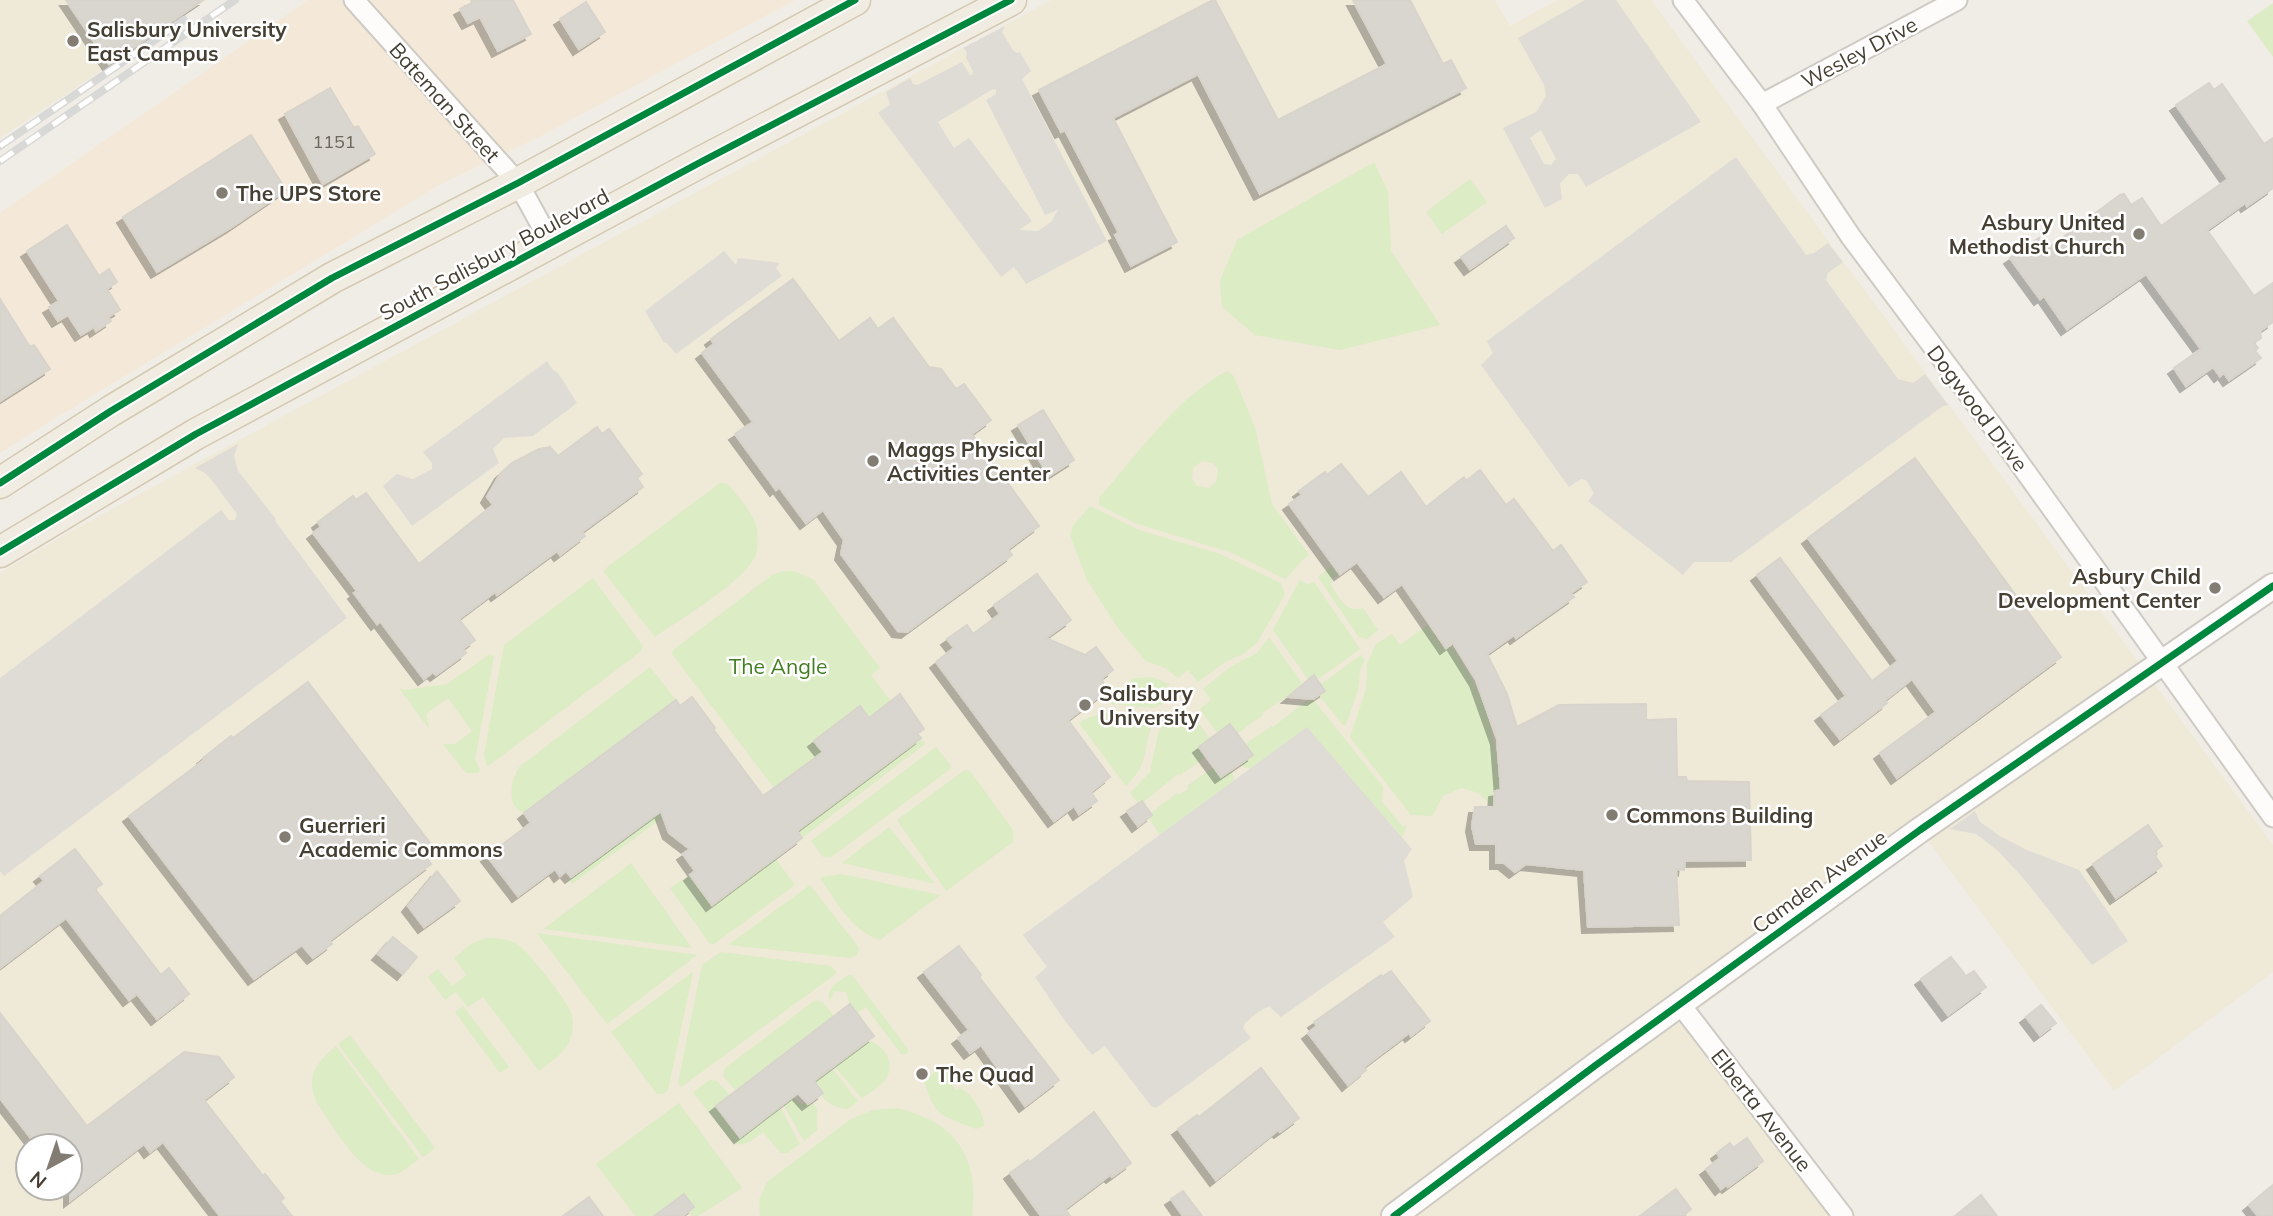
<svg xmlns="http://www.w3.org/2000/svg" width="2273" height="1216" viewBox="0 0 2273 1216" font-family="Mulish,sans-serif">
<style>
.commercial{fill:#f4e9d8}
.education{fill:#efe9d8;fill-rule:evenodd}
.green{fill:#dcecc4;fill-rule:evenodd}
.parking{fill:#dfdcd6;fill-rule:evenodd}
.building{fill:#d9d6cf;stroke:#d8d4cc;stroke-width:2;filter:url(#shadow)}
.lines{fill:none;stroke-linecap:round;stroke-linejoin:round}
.minor-casing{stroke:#cecbc4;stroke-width:23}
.tertiary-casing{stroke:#cecbc4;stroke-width:28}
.primary-casing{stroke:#d4cab2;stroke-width:33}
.minor{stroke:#fdfcfb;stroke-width:19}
.tertiary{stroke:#fdfcfb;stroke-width:24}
.primary{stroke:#f1ece2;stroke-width:30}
.rail-casing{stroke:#d8d8d7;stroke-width:8}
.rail{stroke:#fff;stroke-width:5;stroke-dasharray:16;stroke-linecap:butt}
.cycleway-casing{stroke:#fff;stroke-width:11}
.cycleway{stroke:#00873e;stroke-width:7}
.poi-dot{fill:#827c72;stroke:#fff;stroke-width:2.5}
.labels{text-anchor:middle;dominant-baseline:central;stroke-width:5;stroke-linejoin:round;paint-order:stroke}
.number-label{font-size:18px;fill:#6c665b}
.poi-label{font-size:21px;font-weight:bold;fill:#463f33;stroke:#fff;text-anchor:start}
.street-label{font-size:21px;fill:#463f33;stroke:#fff}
.park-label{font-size:21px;fill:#427d21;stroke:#fff}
</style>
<defs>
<filter id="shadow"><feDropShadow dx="-6" dy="6" stdDeviation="0" flood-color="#0004"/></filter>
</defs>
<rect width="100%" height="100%" fill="#f0ede6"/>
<path class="commercial" d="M308 0H795L541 136 441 184 46 424 0 453V213Z"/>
<g class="education">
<path d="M0 0H207L0 138Z"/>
<path d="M1051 0H1495L1510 26 1557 0H1651L2273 845V972L2114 1091 1926 838 1686 1019 1838 1216H0V573L66 534ZM28 1146H70V1188H28Z"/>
</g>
<g class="green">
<path d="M2273 3V57L2247 21Z"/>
<path d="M1374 162 1388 192 1391 251 1440 325 1340 350 1255 335 1222 307 1220 281 1237 240Z"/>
<path d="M1470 179 1487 202 1442 234 1426 212Z"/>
<path d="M1227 371 1233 375 1255 427 1272 504 1309 555C1299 562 1294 571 1285 579L1232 553 1135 523 1099 505V498C1136 456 1178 396 1227 371ZM1202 461 1213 463 1218 469 1217 480 1209 488 1197 486 1192 479 1193 468Z"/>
<path d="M720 483 728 484C738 497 754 513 757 529 758 535 758 546 757 551 751 578 679 620 655 637L604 572 606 568Z"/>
<path d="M1090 506 1139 530 1220 554 1281 583 1285 594 1257 643 1243 654 1225 662 1198 682 1188 670 1178 678 1165 668 1146 661 1120 631 1087 580 1070 535 1073 526Z"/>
<path d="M1332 566 1338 575 1332 579 1331 585C1339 597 1346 614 1363 608L1378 630 1367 639 1359 637 1318 577Z"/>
<path d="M783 571H794L814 580 880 668 871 675 891 701 869 718 860 707 815 741 823 752 774 788 672 654 673 650 772 575Z"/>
<path d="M593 578 643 646 640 652 487 767 484 755 504 645Z"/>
<path d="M1300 580 1307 584 1314 582 1360 649 1317 680 1314 675 1308 679 1273 630Z"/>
<path d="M1428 625 1445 650 1451 645C1486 695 1496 732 1500 791L1493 793V808L1479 793 1461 788 1443 796 1432 816 1411 815 1350 737 1366 689 1367 664 1376 644 1392 634 1400 645Z"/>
<path d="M1269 637 1302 683 1299 686 1300 688 1262 713 1263 715 1237 734 1230 724 1217 733 1200 709 1211 700 1203 689 1230 667 1257 653Z"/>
<path d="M490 654 494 656 475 759 480 770 478 773H466L443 744H455L472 731 448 698 426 714 429 729 399 688 405 690 447 684Z"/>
<path d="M1361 655 1365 659 1360 671 1358 690 1346 725H1343L1319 695 1325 690 1321 684Z"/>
<path d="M650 667 676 700 524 813C505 806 511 780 519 767Z"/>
<path d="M1152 677 1170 684 1160 692 1167 702 1153 708 1112 704 1111 700 1134 678Z"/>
<path d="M1309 699H1313L1383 787 1382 801 1402 826H1407L1402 837 1307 728 1250 769 1239 765 1252 755 1245 744 1272 726 1273 727Z"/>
<path d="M1174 711 1182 722 1192 714 1210 739 1199 747 1206 757 1180 775 1178 774 1143 802 1141 801 1138 803 1130 793 1150 772 1159 730Z"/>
<path d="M1109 712 1155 719C1141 747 1152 760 1126 786L1079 723 1090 717Z"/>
<path d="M921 738 925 744 802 838 797 831Z"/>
<path d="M936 747 951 766 949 770 830 858 823 857 811 841Z"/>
<path d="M1214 767 1221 777 1232 770 1234 781 1160 835 1149 818 1152 815 1151 813 1177 793 1179 795 1188 789 1187 786Z"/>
<path d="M965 770 970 771 1013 830V842L946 891 897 820Z"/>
<path d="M659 813 662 818 572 884 570 880Z"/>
<path d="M889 827 935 884 842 863Z"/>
<path d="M775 858 795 885 714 944 709 943 670 888 690 875 713 904Z"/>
<path d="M631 863 692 948 543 929 625 868Z"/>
<path d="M842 874 940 895 880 940C853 932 837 902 821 880V877Z"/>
<path d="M810 885 857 945 859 950 856 956 850 958 728 945Z"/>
<path d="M537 933 697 955 607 1024Z"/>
<path d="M485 938C496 938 507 938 517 944 528 951 567 1000 571 1013 574 1021 573 1033 570 1040 564 1054 550 1062 539 1071L483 997 468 1007 456 992 445 1000 428 977 438 969 452 986 467 975 454 958 471 944Z"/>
<path d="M721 952 831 966 837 973 681 1087 678 1083 702 965Z"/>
<path d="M693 972 668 1090 663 1094H657L611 1032Z"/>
<path d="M848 975H852L908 1049 907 1054H901L866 1007 857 1013 850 1004 846 992 835 991 830 1001C825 988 838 982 848 975Z"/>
<path d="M814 1001 823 1002 834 1016 736 1091 723 1076 725 1068Z"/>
<path d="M463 1006 509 1067 500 1073 455 1012Z"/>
<path d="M350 1035 435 1148 423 1157 338 1044Z"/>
<path d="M868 1040C885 1046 897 1064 885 1080 880 1087 869 1093 862 1098L834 1066Z"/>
<path d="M336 1046 419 1159C410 1165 401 1175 390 1175 360 1177 333 1125 317 1103 305 1075 316 1064 336 1046Z"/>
<path d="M941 1067 948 1068 957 1079 952 1085 956 1091 960 1088C971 1093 985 1114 984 1126L976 1129C940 1114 937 1120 924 1081Z"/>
<path d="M832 1068 858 1101 848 1109C829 1107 821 1099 814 1081Z"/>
<path d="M710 1080 717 1081 730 1095 716 1106 740 1137 780 1107 800 1144 788 1153H781L763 1132C753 1139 744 1149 732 1142L693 1092Z"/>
<path d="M793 1097 801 1104 811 1101 817 1109V1130L804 1141 783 1104Z"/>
<path d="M679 1103 742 1188 698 1216H692L688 1211 694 1207 684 1194 654 1216H635L596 1164Z"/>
<path d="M897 1108C956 1122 979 1156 972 1216H760L759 1200 767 1182 851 1119 873 1110Z"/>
</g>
<g class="parking">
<path d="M1585 0H1616L1701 122 1586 187 1578 174H1569L1560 183 1562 199 1545 208 1503 128 1536 112 1546 96 1544 85 1518 38ZM1541 130 1556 159 1551 165 1544 164 1530 138Z"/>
<path d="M1005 26 1002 32 1013 50 1017 53 1020 52 1031 71 1022 79 1107 241 1026 284 1014 267 1001 277 878 113 890 104 886 92 910 78 913 84 917 85 962 62 970 75H972L973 71 966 58 967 52 963 48ZM993 89 996 90V94L986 100 1045 215 1058 210 1051 222 1038 231 1019 230 1032 221 969 138 954 148 938 122Z"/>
<path d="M1736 157 1804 252 1806 255 1814 253 1828 243 1843 262 1828 273 1826 280 1898 379 1913 383 1925 374 1948 405 1943 406 1731 562H1694L1683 575 1588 501 1594 493 1586 480 1581 479 1569 487 1481 365 1493 353 1487 341Z"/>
<path d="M724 251 736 265 738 258 780 263 776 268 782 276 676 354 666 342 664 343 645 311Z"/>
<path d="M547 361 553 370 558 373 577 403 533 436 504 438 493 449 499 463 412 526 383 486 397 474 413 479 432 469V463L423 452Z"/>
<path d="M238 444 234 456 238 471 275 518 276 522 347 618 4 876 0 871V678L221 510 229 520H235L237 514 210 478 205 473 195 468Z"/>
<path d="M1307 727 1412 849 1404 861 1413 897 1383 922 1395 937 1281 1017 1269 1006 1258 1012 1245 1023 1243 1028 1251 1038 1156 1108 1151 1106 1105 1046 1092 1055 1065 1021 1035 977 1047 967 1023 935Z"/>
<path d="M1975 811 1980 822 2000 836 2027 850 2079 870 2128 941 2092 965 2024 879 1998 851 1976 834 1950 829Z"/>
</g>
<g class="building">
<path d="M66 0H203L109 64Z"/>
<path d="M471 0H513L531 34 498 51 480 17 468 23 460 9 472 3Z"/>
<path d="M1213 0H1215L1278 120 1387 64 1353 0H1410L1443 64 1451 60 1466 88 1260 194 1198 74 1113 118 1177 242 1131 266 1115 235 1119 233 1065 130 1061 132 1039 90Z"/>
<path d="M586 2 605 32 579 49 560 19Z"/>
<path d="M2209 83 2214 90 2222 84 2264 144 2273 138V188L2247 206 2245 203 2207 230 2254 296 2273 283V322L2260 331 2261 338 2254 343 2258 348 2255 351 2261 358 2229 380 2224 373 2220 376 2213 367 2186 386 2174 368 2201 349 2146 274 2067 329 2044 296 2040 299 2010 258 2039 238 2047 249 2120 195 2124 194 2131 205 2142 198 2161 226 2228 179 2176 105Z"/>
<path d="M330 88 354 128 358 126 375 154 323 184 285 114Z"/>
<path d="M251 135 286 190 232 227 157 272 123 217Z"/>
<path d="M67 225 99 276 109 269 117 282 107 289 120 310 108 317 111 321 96 331 94 327 81 335 68 315 58 321 49 307 59 301 27 251Z"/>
<path d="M1506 226 1514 238 1470 269 1461 257Z"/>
<path d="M793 279 839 341 870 318 878 329 893 318 929 367 941 369 956 389 964 384 991 420 972 434 1039 526 1008 549 1012 555 907 632 898 631 841 554 844 540 823 510 806 523 779 487 776 490 735 434 753 422 702 353 714 344 711 339Z"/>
<path d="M0 299 30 347 34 345 50 369 0 401Z"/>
<path d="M1043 410 1074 460 1049 476 1018 425Z"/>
<path d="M597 427 602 434 609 429 642 474 637 478 643 487 582 532 585 536 560 555 557 551 497 595 495 592 459 619 475 640 463 649 466 653 436 675 433 672 424 679 380 621 377 624 354 593 357 591 313 533 321 527 318 522 353 496 356 500 366 493 419 564 493 505 487 497 501 473 512 463 539 449 550 447 558 456Z"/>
<path d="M1915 458 2061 657 1897 778 1880 753 1936 712 1912 679 1884 701 1887 703 1840 739 1821 715 1846 696 1757 575 1780 558 1872 681 1898 661 1808 538Z"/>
<path d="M1341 464 1368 497 1401 472 1426 507 1464 477 1466 481 1480 470 1506 505 1514 499 1553 551 1561 545 1587 582 1571 593 1574 597 1516 638 1514 635 1487 654 1507 694 1517 727 1559 705 1646 704V720L1676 719 1677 777H1686L1687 781 1749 782 1751 860 1685 861 1684 870 1676 869 1679 925 1588 927 1584 870 1526 864 1515 872 1504 863H1496V844H1476L1472 826 1475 807H1494L1495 791 1501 790 1497 739 1476 680 1453 643 1446 648 1402 584 1384 597 1357 562 1340 574 1289 504 1302 495 1299 491 1325 472 1327 475Z"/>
<path d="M1037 574 1071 620 1046 638 1085 655 1096 647 1113 670 1102 678 1105 692 1068 720 1110 777 1091 792 1097 801 1079 814 1074 806 1054 821 936 662 954 648 947 639 967 625 973 634 1000 614 994 605Z"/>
<path d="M1314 675 1325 691 1313 699 1288 697Z"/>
<path d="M308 682 433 847 424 854 431 864 329 941 332 944 313 958 302 945 254 979 129 816 204 760 203 758 231 736 233 738Z"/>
<path d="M900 694 924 729 917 734 921 738 797 831 802 838 712 905 690 875 695 871 683 854 690 849 669 833 661 811 571 877 566 871 560 876 555 869 518 896 487 856 531 823 524 813 676 700 680 706 692 697 715 728 713 729 763 796 823 752 814 741 860 706 869 718Z"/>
<path d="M1230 724 1253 755 1221 777 1199 747Z"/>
<path d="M1142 801 1152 815 1138 826 1127 811Z"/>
<path d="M2148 825 2162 846 2155 851 2157 854 2155 856 2162 866 2116 898 2093 864Z"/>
<path d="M75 849 102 884 95 889 161 975 169 968 189 994 157 1019 137 994 129 1000 66 918 0 968V916L44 881 40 876Z"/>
<path d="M437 871 460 901 424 927 408 906Z"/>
<path d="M393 937 417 957 403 974 378 954Z"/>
<path d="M959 946 981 975 979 977 1059 1080 1025 1106 981 1045 970 1053 958 1038 969 1030 924 972Z"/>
<path d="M1951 957 1966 976 1974 971 1986 987 1948 1015 1921 979Z"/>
<path d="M1391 971 1430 1021 1411 1036 1409 1033 1364 1067 1366 1070 1348 1085 1308 1033 1317 1026 1314 1022 1381 975 1382 977Z"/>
<path d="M850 1004 874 1036 814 1081 823 1093 808 1104 798 1093 740 1137 716 1106Z"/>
<path d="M2041 1005 2056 1023 2040 1035 2026 1017Z"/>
<path d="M0 1013 87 1126 184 1052 219 1057 234 1077 204 1100 263 1176 265 1174 277 1189 284 1198 280 1201 292 1216H220L163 1142 150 1152 144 1144 70 1201V1146H37L0 1098Z"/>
<path d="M1261 1068 1299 1118 1280 1132 1278 1130 1216 1180 1178 1129 1197 1115 1199 1117Z"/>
<path d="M1094 1112 1131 1163 1112 1177 1110 1175 1065 1209 1070 1216H1041L1010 1173 1028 1160 1030 1162Z"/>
<path d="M1747 1138 1763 1161 1728 1187 1726 1185 1721 1189 1706 1169 1720 1158 1717 1153 1730 1143 1733 1148Z"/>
<path d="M2273 1185V1216H2258L2249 1205Z"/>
<path d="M1676 1189 1691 1209 1683 1216H1640Z"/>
<path d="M1183 1191 1202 1216H1183L1171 1199Z"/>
<path d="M684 1194 694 1207 683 1216H654Z"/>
<path d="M1981 1195 1997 1216H1955Z"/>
<path d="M589 1197 603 1216H563Z"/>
</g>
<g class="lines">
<defs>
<g id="minor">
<path d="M354 0 518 183 551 243"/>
<path d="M1683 0 1762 104 1851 237 2000 436 2273 817"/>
<path d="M1762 104 1957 0"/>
<path d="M1680 1004 1843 1216"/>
</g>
<path id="tertiary" d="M1394 1216 1596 1065 1920 830 2273 586"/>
<g id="primary">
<path d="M0 483 111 411 332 278 518 183 855 0"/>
<path d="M0 552 196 434 699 163 1011 0"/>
</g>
</defs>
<use href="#minor" class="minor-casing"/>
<use href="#tertiary" class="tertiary-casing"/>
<use href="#primary" class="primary-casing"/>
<use href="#minor" class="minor"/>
<use href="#tertiary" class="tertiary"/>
<use href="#primary" class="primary"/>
<defs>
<g id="rail">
<path d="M0 146 184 20"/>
<path d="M0 161 235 0"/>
</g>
</defs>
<use href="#rail" class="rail-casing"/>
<use href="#rail" class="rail"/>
<defs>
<g id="cycleway">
<path d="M0 483 111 411 332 278 518 183 855 0"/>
<path d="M0 552 196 434 699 163 1011 0"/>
<path d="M1394 1216 1596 1065 1920 830 2273 586"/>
</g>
</defs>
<use href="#cycleway" class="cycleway-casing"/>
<use href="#cycleway" class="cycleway"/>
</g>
<g class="poi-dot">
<circle cx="73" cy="41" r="7"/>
<circle cx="222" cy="193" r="7"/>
<circle cx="2139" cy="234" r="7"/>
<circle cx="873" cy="461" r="7"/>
<circle cx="2215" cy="588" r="7"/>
<circle cx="1085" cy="705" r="7"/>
<circle cx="1612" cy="815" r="7"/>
<circle cx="285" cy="837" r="7"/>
<circle cx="922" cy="1074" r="7"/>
</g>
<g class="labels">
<g class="number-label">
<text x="334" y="141">1151</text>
</g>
<g class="poi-label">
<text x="87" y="29">Salisbury University<tspan x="87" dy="24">East Campus</tspan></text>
<text x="236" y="193">The UPS Store</text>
<text x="2125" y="222" text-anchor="end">Asbury United<tspan x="2125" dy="24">Methodist Church</tspan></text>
<text x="887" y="449">Maggs Physical<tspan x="887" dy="24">Activities Center</tspan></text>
<text x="2201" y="576" text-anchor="end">Asbury Child<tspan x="2201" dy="24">Development Center</tspan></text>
<text x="1099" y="693">Salisbury<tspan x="1099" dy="24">University</tspan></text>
<text x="1626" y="815">Commons Building</text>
<text x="299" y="825">Guerrieri<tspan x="299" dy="24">Academic Commons</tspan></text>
<text x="936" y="1074">The Quad</text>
</g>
<g class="street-label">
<text transform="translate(1859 52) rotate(-28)">Wesley Drive</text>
<text transform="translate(445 102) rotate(48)">Bateman Street</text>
<text transform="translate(494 254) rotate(-28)">South Salisbury Boulevard</text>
<text transform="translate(1978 408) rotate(53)">Dogwood Drive</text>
<text transform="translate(1819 881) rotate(-36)">Camden Avenue</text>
<text transform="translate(1762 1110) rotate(52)">Elberta Avenue</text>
</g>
<g class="park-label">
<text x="778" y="666">The Angle</text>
</g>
</g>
<g transform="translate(49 1167) rotate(220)"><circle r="33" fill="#ffffff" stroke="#b5b2ad" stroke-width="2"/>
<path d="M0-5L12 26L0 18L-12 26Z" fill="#827c72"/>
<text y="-10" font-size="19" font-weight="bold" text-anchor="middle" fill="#463f33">N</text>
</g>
</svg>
